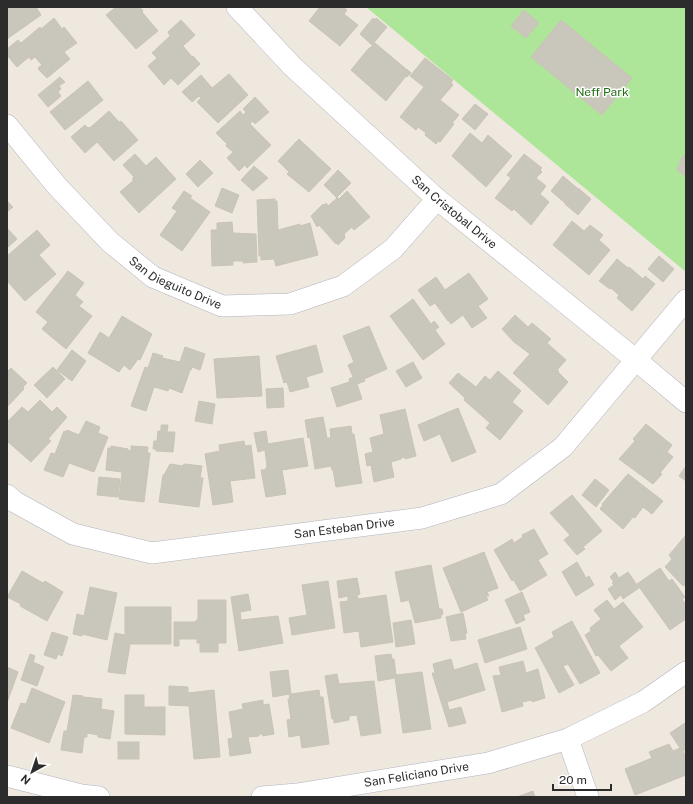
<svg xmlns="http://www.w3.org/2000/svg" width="693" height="804" viewBox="0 0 693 804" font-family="'Public Sans',sans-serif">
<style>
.green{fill:#aee699}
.building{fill:#c9c6bc;stroke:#cac4b7}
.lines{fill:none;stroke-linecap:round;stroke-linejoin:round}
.street-casing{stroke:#b2b3c0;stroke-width:22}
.street{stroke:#fff;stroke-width:21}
.labels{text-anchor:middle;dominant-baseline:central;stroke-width:3;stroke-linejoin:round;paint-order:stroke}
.park-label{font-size:12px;fill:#246d18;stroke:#fff}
.street-label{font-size:12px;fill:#2c2c2c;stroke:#fff}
</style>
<rect width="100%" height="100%" fill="#eee8de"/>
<path class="green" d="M366 7H686V272Z"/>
<g class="building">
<path d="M7 7H36L41 15 7 39Z"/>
<path d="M116 7H140L143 11 142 12 158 31 136 49 106 15Z"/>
<path d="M320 7H343L347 10 344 14 358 25 340 46 309 21Z"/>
<path d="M524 10 539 23 526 38 511 26Z"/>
<path d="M54 18 62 29 64 27 77 43 64 52 70 59 47 78 39 70 38 68 42 65 35 57 31 60 29 57 17 67 7 55V49L18 40 21 43 40 27 41 29Z"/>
<path d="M373 18 375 20 376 18 387 27 372 45 360 34Z"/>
<path d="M181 20 195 35 183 46 192 57 193 56 200 64 178 85 171 78 164 85 148 66 157 58 152 53 170 36 168 32Z"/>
<path d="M561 20 632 78 602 115 531 57Z"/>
<path d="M375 43 406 69 403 73 407 69 411 73 407 77 406 76 386 101 351 70 369 48H370Z"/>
<path d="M425 58 453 80 451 83 453 85 440 100 459 115 452 123 454 124 440 142 438 141 436 144 425 135 426 133 418 127 416 130 400 117 424 87 410 76Z"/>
<path d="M229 74 248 95 218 123 197 102 201 98 199 96 192 102 182 92 201 75 212 88Z"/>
<path d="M60 77 65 82 59 86 61 89 58 92 61 96 48 107 38 95Z"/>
<path d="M88 81 103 100 65 130 50 112Z"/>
<path d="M255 97 269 112 255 124 253 121 250 124 271 145 247 168 245 165 239 171 227 158 233 152 226 146 227 144 216 133 240 111 243 115 246 112 243 109Z"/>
<path d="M475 104 488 114 475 130 462 119Z"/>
<path d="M109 111 119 122 121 121 138 140 114 161 97 142 85 153 71 137 85 125 88 128 91 127Z"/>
<path d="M470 133 482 143 488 135 512 156 486 187 452 156Z"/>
<path d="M299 139 331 169 309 192 287 174 289 172 278 161Z"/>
<path d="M686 153V177L676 169 681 163 679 162Z"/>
<path d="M135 154 146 166 156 157 176 179 139 213 120 192 134 180 132 179 134 177 123 165Z"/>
<path d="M524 154 542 168 540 170 542 172 536 178 546 186 540 194 549 202 531 225 514 209 512 211 495 198 511 178 507 175Z"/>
<path d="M200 160 213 173 198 187 186 174Z"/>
<path d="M254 166 268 178 253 191 241 180Z"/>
<path d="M338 170 351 183 337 197 339 199 347 191 370 217 354 230 352 227 344 234 345 238 338 245 337 243 336 244 319 225 317 227 311 216 323 204 324 205 326 203 328 206 337 198 324 185Z"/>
<path d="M563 176 577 188 565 203 551 191Z"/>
<path d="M222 188 239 195 232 213 215 206Z"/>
<path d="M578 188 591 199 578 215 565 204Z"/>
<path d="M184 191 192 196 190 198 210 212 182 251 160 235 177 211 172 208Z"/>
<path d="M275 199V201H277L278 230 300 224V226L310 223 318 255 276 266 274 259 261 260V256H259L257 200Z"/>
<path d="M7 201 13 207 7 212Z"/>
<path d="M572 221 584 231 590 225 603 235 599 240 610 250 589 275 553 245Z"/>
<path d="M232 222 233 233 256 234 257 262 243 263V261H233V265L212 266 211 230H217V223Z"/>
<path d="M8 229 17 239 7 248V230Z"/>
<path d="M37 230 50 245 39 255 56 274 25 301 8 282 7 284V256Z"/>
<path d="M659 256 674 269 663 282 648 269Z"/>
<path d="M617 259 628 268 629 267 643 279 645 276 655 284 632 311 617 298 619 295 611 288 610 289 599 281Z"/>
<path d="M68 271 84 283 75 295 83 302 79 306 92 316 66 349 42 329 48 322 36 312Z"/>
<path d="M469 273 488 299 478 306 487 318 472 328 463 315 451 324 449 321H448L435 303 430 306 418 290 436 277 445 290Z"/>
<path d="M413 299 431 324 434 321 439 327 435 330 445 344 423 360 390 316Z"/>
<path d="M515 315 528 327 532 323 551 339 547 343 566 360 557 370 559 371 558 372 568 382 548 405 513 373 530 354 514 342 502 329Z"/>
<path d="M122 316 152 334 140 360 138 359 130 370 124 365 119 372 88 353 100 332 109 338Z"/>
<path d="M369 326 387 369 364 379 365 381 357 384 362 399 337 407 331 388 349 382 350 383 349 379 353 377 348 365 354 362 343 336Z"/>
<path d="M316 345 323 372 306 377 309 387 290 392 287 382 284 383 276 356Z"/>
<path d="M185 347 205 354 200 370 192 367 191 370H190L182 393 169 388 168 391 154 387 146 411 131 406 145 367 148 368 153 353 163 356 162 358 180 362Z"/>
<path d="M72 350 86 361 72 381 57 370Z"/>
<path d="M259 356 262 396 217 398 214 359Z"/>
<path d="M413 362 422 378 406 387 396 371Z"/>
<path d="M53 367 65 379 47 398 34 385Z"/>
<path d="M11 368 27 383 23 387 24 389 7 407V372Z"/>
<path d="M498 371 521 391 512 402 523 411 500 440 486 428 490 423 464 400 465 398 449 383 458 373 476 387 485 376 490 380Z"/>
<path d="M283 388 284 407 267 408 266 389Z"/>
<path d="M40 400 52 412 57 407 67 417 48 439 51 441 31 462 7 441V422L22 407 28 412Z"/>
<path d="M199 401 215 404 212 424 195 421Z"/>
<path d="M458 408 476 452 452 462 440 434 424 441 418 425Z"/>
<path d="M405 409 416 456 405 459V457L401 458V459L391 462 394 477 374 482 371 465 367 466 365 454 373 452 370 438 384 434 380 415Z"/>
<path d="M323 417 327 438H331L330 429 351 426 352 434H354L362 483 336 487 333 470H332L331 466 315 469 310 437 308 438 305 420Z"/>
<path d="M86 421 100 427 98 433 108 437 94 472 69 463 63 477 44 470 51 453 55 454 64 431 66 432 67 430 79 435Z"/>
<path d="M646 424 672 445 667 452 673 457 660 473 662 474 653 484 619 459 635 441 633 439Z"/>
<path d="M161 425H168L167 432H175L173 452 156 451V449H153L154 441H157L158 431H161Z"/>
<path d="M266 431 268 444 303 438 308 466 282 470 286 494 266 497 261 470H265L267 466 265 450 258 452 254 433Z"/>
<path d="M244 441 245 446 251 445 255 478 230 481 233 502 213 505 205 454 220 451 219 445Z"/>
<path d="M111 446 128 449V450L131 451V446L148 447 147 453H150L144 502 119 499 122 472 106 470 108 448H111Z"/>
<path d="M170 464 183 466 184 464 202 466 200 478H203L199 507 159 502 163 475H164Z"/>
<path d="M686 466V481L679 476Z"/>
<path d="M628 474 663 501 652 514 643 507 635 518 633 517 623 529 600 509 603 505 602 504Z"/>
<path d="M99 477 120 479 118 497 97 495Z"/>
<path d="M595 479 609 490 596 507 582 495Z"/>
<path d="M572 495 602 531 583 547 585 549 577 555 564 540 570 535 550 513Z"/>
<path d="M534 529 548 554 538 560 547 575 520 591 513 579 512 581 494 550 512 539 514 543 523 537 522 535Z"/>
<path d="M686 535V584L683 586 665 567 672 559 669 555Z"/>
<path d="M484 552 498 588 487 592 489 596H486L488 600 461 612 443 568Z"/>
<path d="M577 562 586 578 589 576 594 585 576 596 562 572Z"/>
<path d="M431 565 439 609H442L443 614 441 615V618L415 623 409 600 401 602 395 572Z"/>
<path d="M660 568 669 581 672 579 685 597 682 599 686 605V619L670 630 637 584Z"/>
<path d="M22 571 43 583 45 581 63 592 47 621 20 606 21 604 7 597Z"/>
<path d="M615 572 619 578 628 572 639 588 623 599 621 595 615 600 608 589 614 585 612 583 614 582 610 577Z"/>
<path d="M357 578 360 594 357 595 358 599 386 595 393 642 361 647 359 631 344 633 340 602 348 601V596L339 598 337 581Z"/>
<path d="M328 581 335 628 292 635 289 618 307 615 302 585Z"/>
<path d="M90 587 117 593 107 640 82 634V636L73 634 77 614 84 616Z"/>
<path d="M522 592 530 612 523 615 525 620 516 624 505 600Z"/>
<path d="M248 594 251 610 240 612 241 620 278 616 283 643 239 651 231 597Z"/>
<path d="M198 600H226V643H218V652H200V643H197V639H179V646H174V622H196V620H198Z"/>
<path d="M607 600 614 609 623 602 643 627 619 646 628 658 611 671 598 655 596 656 585 635 591 631 590 628 601 619 594 610Z"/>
<path d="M125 607H171V644H130L125 674 108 672 115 633 125 635Z"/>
<path d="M463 613 467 633 465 634 466 639 451 641 446 617Z"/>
<path d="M411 620 415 644 396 647 393 623Z"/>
<path d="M572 621 600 673 580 684 568 664 563 666 574 685 559 693 535 648 554 637 552 632Z"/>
<path d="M520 627 527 649 485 663 478 640Z"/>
<path d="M52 632 68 637 62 656 58 654 56 659 44 655Z"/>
<path d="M30 654 35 656 33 662 44 667 37 686 21 680Z"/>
<path d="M391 654 392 659H394L396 675 422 672 431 729 403 733 395 678 378 681 375 656Z"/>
<path d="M451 659 454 670 477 663 485 690 447 702 449 710 461 707 466 723 449 727 432 673H435L433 664Z"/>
<path d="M523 661 526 673 538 669 545 698 532 702V700L522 702 523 706 502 712 493 676 501 675 499 667Z"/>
<path d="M7 667 18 672 7 703Z"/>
<path d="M288 670 291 694 319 690 320 697H323L329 744 302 748 300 735 289 737 287 720 291 719 288 699H290L289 694 273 697 270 672Z"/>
<path d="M337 674 339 684 374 681 381 733 361 736 357 715 349 716V720L334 723V719H332L325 676Z"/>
<path d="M169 686 188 687V693L214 690 220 757 194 759 189 706 169 705Z"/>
<path d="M32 688 65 702 49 743 11 728 21 703 26 704Z"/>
<path d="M73 695 83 696 82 703 84 697 102 699 101 709 114 711 110 739 98 737V735L87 733V737H84L82 753 61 750 64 731H67Z"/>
<path d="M125 695H144V707H165V735L125 734Z"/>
<path d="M263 700V705L269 704 274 734 263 736 262 734H259V736L248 737 251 753 230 756 228 739 233 738 229 712 243 709 242 704Z"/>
<path d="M685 723 686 725V749L683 751 686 758V775L635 795 625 769 652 758 649 752 669 744 673 751 680 748 670 733Z"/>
<rect x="118" y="742" width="21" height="17"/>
<path d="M533 791 535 797H517Z"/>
</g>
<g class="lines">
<defs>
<g id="street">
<path id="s1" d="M237 7 292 66 437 199 636 360 686 402"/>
<path id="s2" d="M7 125 56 185 110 242 153 277 222 306 290 304 343 286 393 249 437 199"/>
<path id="s3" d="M7 495 15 502 73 534 152 553 422 518 501 494 563 447 686 300"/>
<path d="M568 739 588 797"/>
<path d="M7 776 81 795 99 797"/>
<path id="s4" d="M262 797 297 794 488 763 568 739 643 702 686 672"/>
</g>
</defs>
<use href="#street" class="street-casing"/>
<use href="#street" class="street"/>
</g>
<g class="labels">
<g class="park-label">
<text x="602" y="92">Neff Park</text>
</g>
<g class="street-label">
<text stroke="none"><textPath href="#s1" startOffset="299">San Cristobal Drive</textPath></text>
<text stroke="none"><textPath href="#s2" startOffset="234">San Dieguito Drive</textPath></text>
<text stroke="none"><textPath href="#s3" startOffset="352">San Esteban Drive</textPath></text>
<text stroke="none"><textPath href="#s4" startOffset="156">San Feliciano Drive</textPath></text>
</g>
</g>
<rect width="693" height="804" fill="none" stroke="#2c2c2c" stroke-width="16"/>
<g transform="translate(32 772) rotate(220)" stroke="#ffffff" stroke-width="3" paint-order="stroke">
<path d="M0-3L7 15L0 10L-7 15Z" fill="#2c2c2c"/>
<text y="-6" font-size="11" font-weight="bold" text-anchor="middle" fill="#2c2c2c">N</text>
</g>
<path d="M553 784v6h58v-6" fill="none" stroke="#2c2c2c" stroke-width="2"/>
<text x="559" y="784" font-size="12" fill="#2c2c2c" stroke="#ffffff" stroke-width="3" paint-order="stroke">20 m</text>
</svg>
